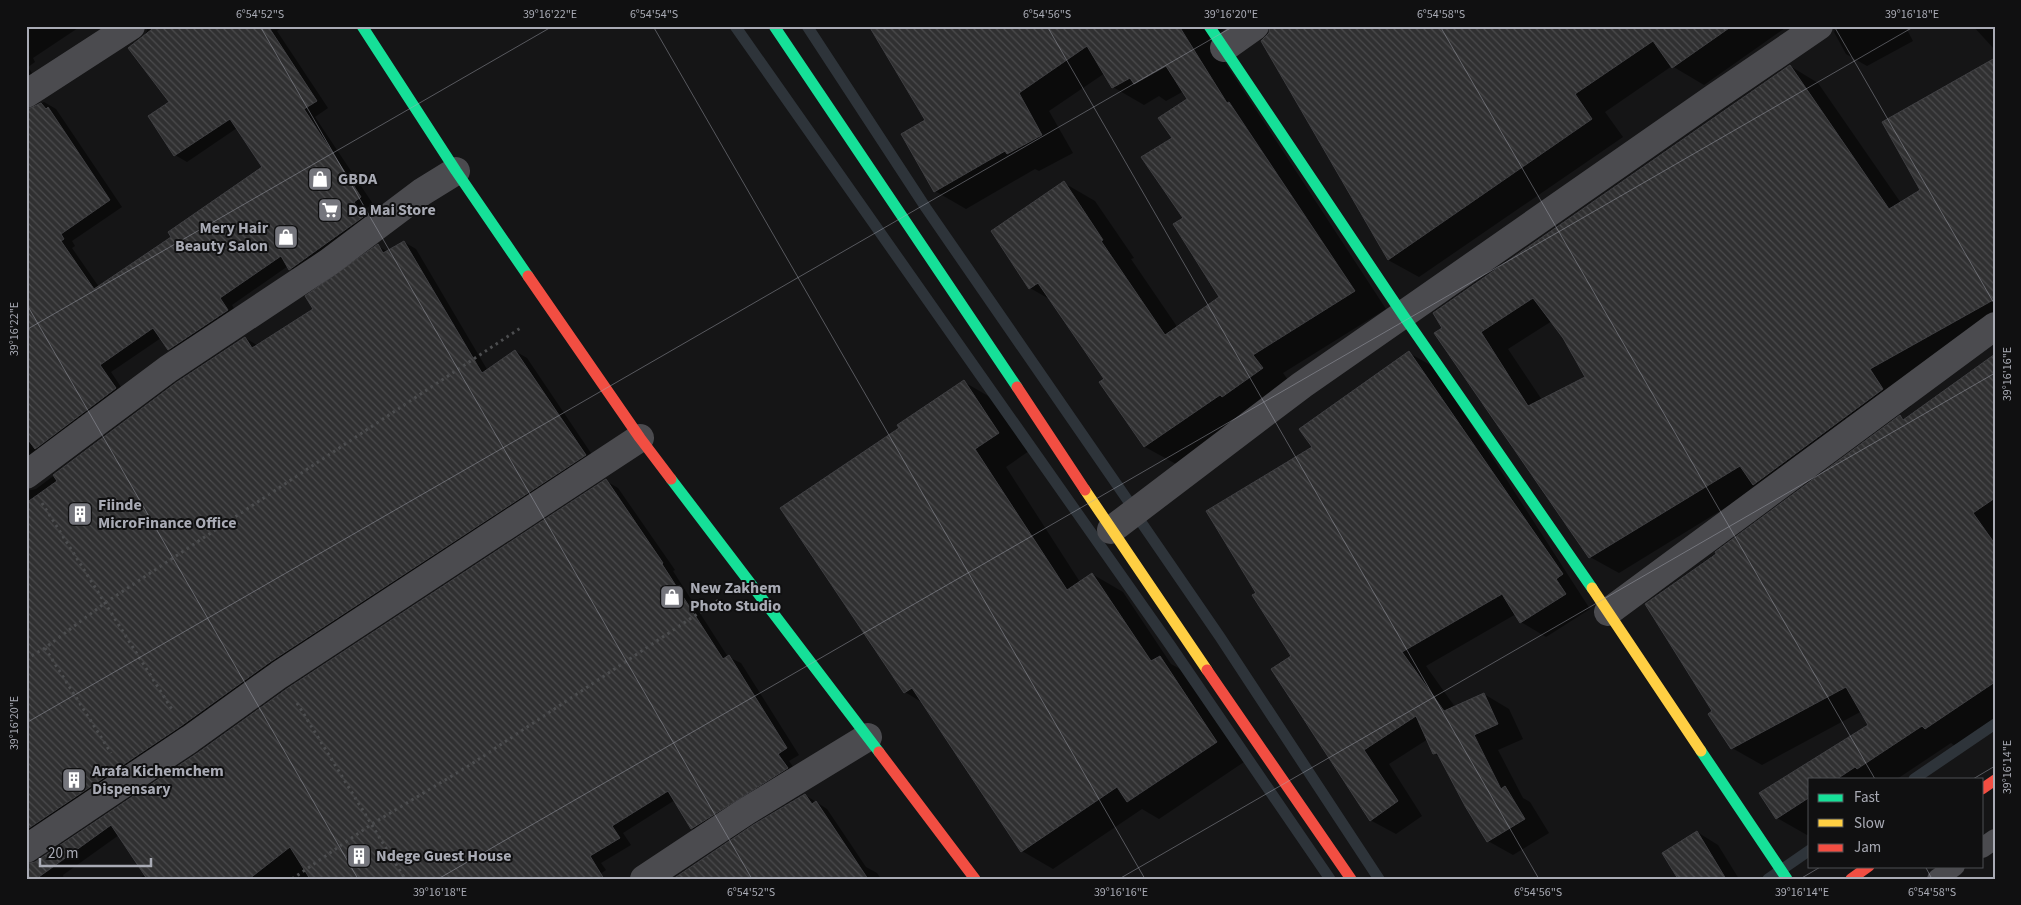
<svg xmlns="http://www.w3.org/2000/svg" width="2021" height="905" viewBox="0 0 2021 905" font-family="'Source Sans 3',sans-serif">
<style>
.shadow{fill:#0007;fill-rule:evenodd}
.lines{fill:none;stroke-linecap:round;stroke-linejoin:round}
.stream{stroke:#2e343a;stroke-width:11}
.building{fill:url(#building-back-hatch);stroke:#3f3f42;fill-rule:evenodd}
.path{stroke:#4c4d4f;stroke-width:3;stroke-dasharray:2.5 4;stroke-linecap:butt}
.lane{stroke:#4b4b4f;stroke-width:20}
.street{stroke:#4b4b4f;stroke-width:28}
.fast{stroke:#16e098;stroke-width:11}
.slow{stroke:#ffcf43;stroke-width:11}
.jam{stroke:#f24e42;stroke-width:11}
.ticks{fill:none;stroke:#a9abb5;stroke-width:1;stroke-opacity:0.45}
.labels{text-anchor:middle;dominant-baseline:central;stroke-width:4;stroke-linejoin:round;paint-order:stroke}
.poi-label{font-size:16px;font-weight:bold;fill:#a9abb5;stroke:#101011;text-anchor:start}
.neatline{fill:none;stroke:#a9abb5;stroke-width:2}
.ticks-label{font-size:12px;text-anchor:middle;fill:#a9abb5}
</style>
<defs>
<pattern id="building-back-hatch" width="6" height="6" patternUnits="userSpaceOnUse" patternTransform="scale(1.25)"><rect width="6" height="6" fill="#303031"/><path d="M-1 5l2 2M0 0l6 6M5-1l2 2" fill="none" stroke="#4b4b4d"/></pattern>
</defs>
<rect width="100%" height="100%" fill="#151516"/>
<g class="shadow">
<path d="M26 26H81L33 58 35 62 28 67 38 82 26 92Z"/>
<path d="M148 26H280L281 28 277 31 328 108 315 117 373 204 365 209 374 224 302 276 288 266 232 305 239 318 181 356 169 349 161 338 111 372 127 396 26 472V111L44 102 56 109 122 207 72 241 75 246 72 248 99 287 173 237 264 168 237 128 187 162 175 155 171 102 146 34Z"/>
<path d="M870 26H1229L1209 38 1386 309 1283 373 1293 387 1176 464 1145 447 1101 382 1106 379 1051 300 1030 288 1064 183 1095 201 1134 258 1131 259 1178 328 1220 297 1185 218 1174 138 1189 99 1184 91 1166 101 1159 96 1144 105 1113 87 1105 73 1049 111 1073 153 1039 171 1035 169 966 209 935 191 927 120Z"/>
<path d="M1269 26H1788L1704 85 1672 66 1605 112 1623 137 1419 277 1388 260 1271 33V27Z"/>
<path d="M1837 26H1905L1913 41 1867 66 1846 54 1834 32Z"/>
<path d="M1973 26H1995V50Z"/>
<path d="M1995 59V331L1898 386 1911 406 1782 500 1759 487 1619 573 1590 557 1436 333 1790 66 1818 83 1901 203 1921 190ZM1552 321 1564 337 1586 378 1542 400 1508 349Z"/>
<path d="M404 242 416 249 488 371 515 351 527 358 597 462 26 846V491L36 489 178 383 245 338 257 345 315 309 378 246 388 252Z"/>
<path d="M1409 353 1434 367 1590 609 1546 637 1521 622 1516 614 1426 666 1455 707 1484 694 1509 709 1523 739 1498 750 1523 798 1530 802 1549 833 1513 855 1488 841 1440 757 1434 753 1428 739 1389 764 1422 816 1396 834 1370 820 1292 656 1257 593 1313 448Z"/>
<path d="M1995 355V718L1955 746 1951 743 1897 779H1810V833L1807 835 1777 818 1761 793 1870 726 1862 711 1762 765 1732 748 1714 711 1647 604 1900 417 1905 420Z"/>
<path d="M964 382 995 400 1029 451 1006 467 1080 582 1092 574 1123 592 1171 664 1191 675 1247 760 1159 819 1142 809 1053 869 1022 851 923 703 905 692 782 508 901 429Z"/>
<path d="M606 481 618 488 675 570 673 571 728 657 741 663 799 755 789 761 799 775 704 835 691 828 675 800 623 833 631 845 601 863 606 870 593 879H138L146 874 119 835 63 875 64 879H26L35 863ZM65 856 67 858 47 872 46 870Z"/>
<path d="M805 795 827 809 866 867 877 873 881 879H675Z"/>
<path d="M1697 832 1718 845 1739 879H1680Z"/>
</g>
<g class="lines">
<g class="stream">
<path d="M735 26 1170 645 1330 879"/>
<path d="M807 26 926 208 1131 505"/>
<path d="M1141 522 1220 637 1379 879"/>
<path d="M1914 779 1995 724"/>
<path d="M1768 879 1810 850"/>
</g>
</g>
<g class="building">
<path d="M156 26H268L317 101 304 109 361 197 354 202 363 217 289 270 281 256 220 298 228 310 168 350 153 328 100 365 116 388 35 449 26 437V110L41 103 46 109 48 107 110 200 61 234 64 239 61 241 94 289 171 237 168 232 262 167 230 119 174 156 148 116 169 102 128 48Z"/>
<path d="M869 26H1179L1227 103 1229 102 1355 291 1253 355 1263 368 1222 397 1220 395 1144 447 1099 382 1104 379 1038 283 1029 289 991 231 1064 181 1103 240 1101 241 1165 335 1219 297 1173 224 1183 218 1141 157 1172 138 1158 118 1187 99 1166 66 1134 84 1130 78 1112 88 1087 46 1019 93 1042 135 1007 154 1005 151 934 192 901 134 925 120Z"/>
<path d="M1270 26H1732L1672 68 1653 41 1575 94 1592 119 1388 260 1261 41 1269 33Z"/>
<path d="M1995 58V299L1870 369 1883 389 1753 485 1740 466 1589 558 1434 333 1442 328 1433 313 1790 65 1889 209 1920 190 1882 122ZM1533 298 1563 338 1585 377 1528 406 1481 332Z"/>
<path d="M404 241 482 373 515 350 586 455 270 662 181 726 26 830V503L57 481 53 475 177 382 245 337 252 348 313 309 305 296 378 244 383 253Z"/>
<path d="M1409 351 1563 574 1556 579 1566 594 1520 623 1502 594 1402 652 1444 711 1484 693 1498 724 1474 735 1501 789 1505 786 1525 819 1487 842 1465 806 1437 753 1433 754 1416 716 1364 750 1398 801 1370 821 1271 669 1291 656 1252 595 1256 593 1206 511 1312 447 1299 429Z"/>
<path d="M1995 354V498L1973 513 1995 544V682L1925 729 1922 726 1857 769 1855 767 1837 779H1810V797L1776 819 1759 793 1868 725 1846 687 1731 749 1708 714 1712 711 1645 604 1716 554 1715 552 1900 415 1903 420Z"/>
<path d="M964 380 999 433 975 449 1067 590 1092 573 1151 661 1160 656 1217 742 1127 802 1117 787 1021 852 912 688 904 693 780 508 899 428 897 425Z"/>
<path d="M606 479 663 563 662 564 723 659 729 655 787 748 778 754 788 768 691 829 668 791 612 826 620 838 590 856 604 879H310L290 847 249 879H147L111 825 36 879H26V864L35 862 199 752 288 688Z"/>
<path d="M805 794 812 804 816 801 868 879H673L753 825Z"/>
<path d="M1697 831 1726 879H1678L1662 853Z"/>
</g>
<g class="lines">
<g class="path">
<path d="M42 503 173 711"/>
<path d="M45 648 111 753"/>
<path d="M26 659 45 648 105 603 522 327"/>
<path d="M297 703 405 879"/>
<path d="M292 879 372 824 470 765 720 599"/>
</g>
<g class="lane">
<path d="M1982 848 1995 839"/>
<path d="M1937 879 1955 866"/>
</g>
<g class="street">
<path d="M1224 48 1255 26"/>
<path d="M26 94 131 26"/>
<path d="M26 475 168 369 329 262 422 192 456 171"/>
<path d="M1111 530 1302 385 1715 97 1819 26"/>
<path d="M1608 612 1995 326"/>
<path d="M26 849 190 739 279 675 640 438"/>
<path d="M644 879 745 812 868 737"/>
</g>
<g class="fast">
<path d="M362 26 456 171 528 276"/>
<path d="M774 26 1017 387"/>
<path d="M1209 26 1403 315 1592 588"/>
<path d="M671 479 879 752"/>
<path d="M1701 751 1787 879"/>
</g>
<g class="slow">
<path d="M1085 490 1207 670"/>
<path d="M1592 588 1701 751"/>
</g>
<g class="jam">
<path d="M528 276 640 438 671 479"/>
<path d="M1017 387 1085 490"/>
<path d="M1207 670 1351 879"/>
<path d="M879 752 975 879"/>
<path d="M1982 789 1995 780"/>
<path d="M1851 879 1869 866"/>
</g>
</g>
<path class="ticks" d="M260 26 752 879M653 26 1145 879M1047 26 1539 879M1440 26 1875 779M1834 26 1995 305M26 303 358 879M26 330 553 26M26 723 1234 26M1973 779 1995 766M1925 866 1932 879M438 879 1915 26M1119 879 1995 373M1800 879 1822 866"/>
<defs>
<symbol id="shop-square" viewBox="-11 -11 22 22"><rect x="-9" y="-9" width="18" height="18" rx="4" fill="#75767d" stroke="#101011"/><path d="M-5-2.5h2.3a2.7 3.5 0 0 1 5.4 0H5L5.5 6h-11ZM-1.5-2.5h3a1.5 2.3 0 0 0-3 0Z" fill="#fff"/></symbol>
<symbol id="supermarket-square" viewBox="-11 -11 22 22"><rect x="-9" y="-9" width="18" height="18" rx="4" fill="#75767d" stroke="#101011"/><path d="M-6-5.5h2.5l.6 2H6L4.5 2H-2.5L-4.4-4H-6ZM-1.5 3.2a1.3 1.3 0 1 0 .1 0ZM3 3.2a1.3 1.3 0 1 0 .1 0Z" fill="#fff"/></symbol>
<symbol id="building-square" viewBox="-11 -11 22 22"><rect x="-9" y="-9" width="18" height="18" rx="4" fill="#75767d" stroke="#101011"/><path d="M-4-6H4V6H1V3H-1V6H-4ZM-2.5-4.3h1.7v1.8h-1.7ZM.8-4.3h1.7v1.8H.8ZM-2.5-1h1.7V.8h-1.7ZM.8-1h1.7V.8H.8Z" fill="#fff"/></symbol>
</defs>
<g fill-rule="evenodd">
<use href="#shop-square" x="306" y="165" width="28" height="28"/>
<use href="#supermarket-square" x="316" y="196" width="28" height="28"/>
<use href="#shop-square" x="272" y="223" width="28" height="28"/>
<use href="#building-square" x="66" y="500" width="28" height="28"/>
<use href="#shop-square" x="658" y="583" width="28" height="28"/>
<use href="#building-square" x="60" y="766" width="28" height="28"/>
<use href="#building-square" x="345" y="842" width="28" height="28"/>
</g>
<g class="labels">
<g class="poi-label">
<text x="338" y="179">GBDA</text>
<text x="348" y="210">Da Mai Store</text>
<text x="268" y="228" text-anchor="end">Mery Hair<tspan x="268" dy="18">Beauty Salon</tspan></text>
<text x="98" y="505">Fiinde<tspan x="98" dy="18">MicroFinance Office</tspan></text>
<text x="690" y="588">New Zakhem<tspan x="690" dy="18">Photo Studio</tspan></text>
<text x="92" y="771">Arafa Kichemchem<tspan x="92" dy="18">Dispensary</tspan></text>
<text x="376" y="856">Ndege Guest House</text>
</g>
</g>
<rect width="2021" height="905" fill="none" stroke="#101011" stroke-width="55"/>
<rect x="1808" y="778" width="175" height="90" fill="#101011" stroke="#4d4e53"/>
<rect x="1818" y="794" width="25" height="8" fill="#16e098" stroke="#4d4e53"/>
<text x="1854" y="802" font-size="15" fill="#a9abb5">Fast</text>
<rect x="1818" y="819" width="25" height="8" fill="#ffcf43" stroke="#4d4e53"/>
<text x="1854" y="828" font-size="15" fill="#a9abb5">Slow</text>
<rect x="1818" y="844" width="25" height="8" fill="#f24e42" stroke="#4d4e53"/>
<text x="1854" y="852" font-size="15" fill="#a9abb5">Jam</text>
<path d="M40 858v8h111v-8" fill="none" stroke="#a9abb5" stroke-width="2.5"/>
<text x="48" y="858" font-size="15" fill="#a9abb5" stroke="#101011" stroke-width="4" paint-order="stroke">20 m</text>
<rect x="28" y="28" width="1966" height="850" class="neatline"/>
<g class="ticks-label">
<text x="260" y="18">6°54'52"S</text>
<text x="550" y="18">39°16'22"E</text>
<text x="654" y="18">6°54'54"S</text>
<text x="1047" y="18">6°54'56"S</text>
<text x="1231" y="18">39°16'20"E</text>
<text x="1441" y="18">6°54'58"S</text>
<text x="1912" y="18">39°16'18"E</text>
<text transform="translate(14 329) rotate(-90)" y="4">39°16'22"E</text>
<text transform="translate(2007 374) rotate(-90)" y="4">39°16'16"E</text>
<text transform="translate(14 723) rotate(-90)" y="4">39°16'20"E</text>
<text transform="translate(2007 767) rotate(-90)" y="4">39°16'14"E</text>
<text x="440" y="896">39°16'18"E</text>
<text x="751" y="896">6°54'52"S</text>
<text x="1121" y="896">39°16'16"E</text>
<text x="1538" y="896">6°54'56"S</text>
<text x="1802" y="896">39°16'14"E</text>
<text x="1932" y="896">6°54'58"S</text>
</g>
</svg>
